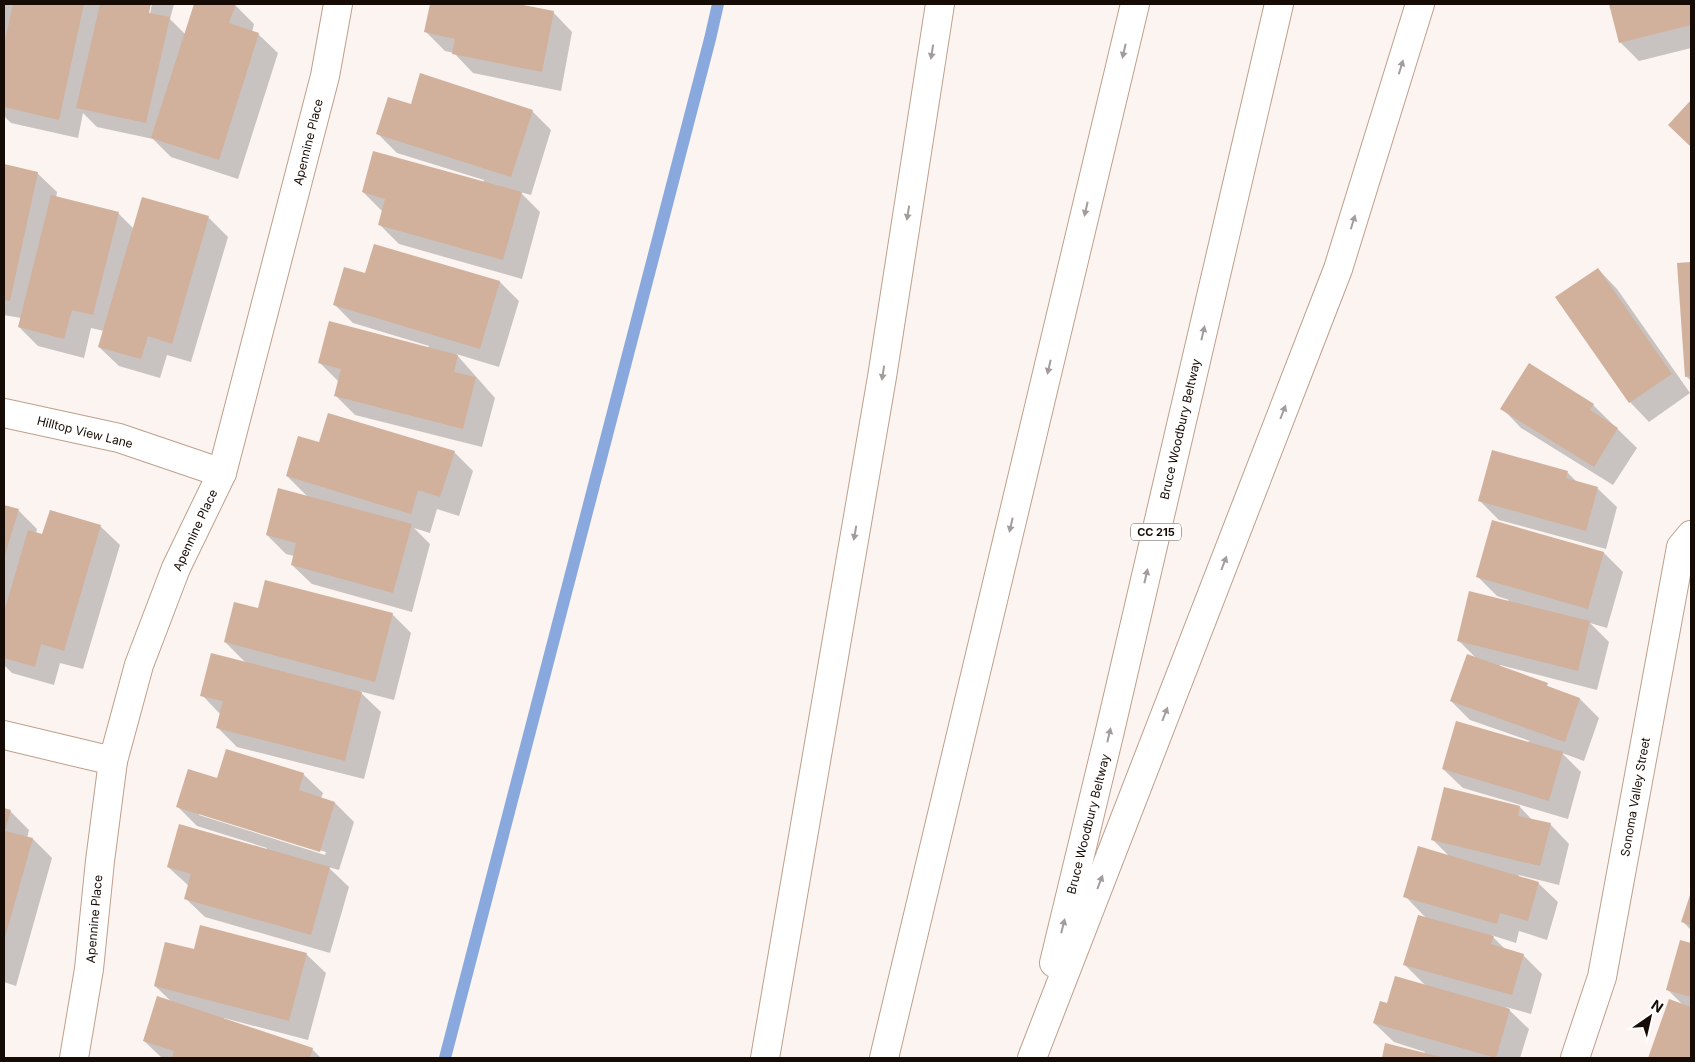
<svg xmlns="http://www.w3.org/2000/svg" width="1695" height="1062" viewBox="0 0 1695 1062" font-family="Inter,sans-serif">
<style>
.shadow{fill:#0003;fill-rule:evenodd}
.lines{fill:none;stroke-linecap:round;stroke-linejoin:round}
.stream{stroke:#89a8de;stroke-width:12}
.building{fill:#d1b09c}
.minor-casing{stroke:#bf9f8c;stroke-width:30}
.highway-casing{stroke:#bf9f8c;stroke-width:30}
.minor{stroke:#fff;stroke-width:28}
.highway{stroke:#fff;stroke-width:28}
.oneway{fill:#a29d9b}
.labels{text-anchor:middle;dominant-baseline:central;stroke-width:4;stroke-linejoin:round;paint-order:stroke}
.shield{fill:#fff;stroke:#5c5450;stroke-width:1}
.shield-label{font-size:11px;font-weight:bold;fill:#160b05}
.street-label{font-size:12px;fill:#160b05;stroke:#fff}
</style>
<rect width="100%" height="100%" fill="#fbf4f0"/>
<g class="shadow">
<path d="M4 4H149L146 18 149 19 152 4H174L170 19 185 34 195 4 235 5 254 24 252 32 258 34 278 53 238 179 171 157 153 139 97 127 83 113 78 138 11 123 4 116Z"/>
<path d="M431 4H511L553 12 572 32 561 91 473 73 454 53 445 51 426 32Z"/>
<path d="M1611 4H1691V48L1639 61 1620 42Z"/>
<path d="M412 106 532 111 551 130 531 195 520 192 540 212 522 279 399 244 380 225 382 211 363 192 483 183 484 180 397 153 378 134Z"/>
<path d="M4 165 37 173 57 192 56 198 119 214 134 229 143 198 209 218 228 237 191 362 167 355 160 378 119 366 99 347 104 331 91 328 84 358 38 346 19 327 21 318 4 315Z"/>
<path d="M375 245 500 282 519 301 499 367 456 354 495 398 482 447 355 415 336 396 339 382 319 362 428 348 429 346 353 323 334 304 366 275Z"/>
<path d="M1691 263V381L1686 376 1678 264Z"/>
<path d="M1598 269 1617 289 1690 393 1649 422 1630 402 1557 298Z"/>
<path d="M1593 405 1637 448 1613 485 1521 428 1502 408Z"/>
<path d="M320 444 454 452 473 471 459 516 437 509 430 533 414 528 430 544 412 612 312 584 292 565 294 556 286 554 267 535 309 498 287 476Z"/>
<path d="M1567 472 1578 483 1597 488 1617 507 1606 549 1499 520 1480 501Z"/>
<path d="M4 506 18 510 37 529 36 534 43 536 100 526 120 545 83 669 60 663 54 685 12 673 4 665Z"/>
<path d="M1604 553 1623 572 1607 628 1590 623 1609 642 1597 690 1500 665V667L1580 699 1599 718 1584 761 1562 753 1581 772 1568 819 1463 788 1443 769 1530 741 1470 720 1451 701 1477 659 1458 640 1509 600 1497 596 1478 577Z"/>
<path d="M392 614 411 633 394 700 359 691 381 712 364 779 237 747 218 728 221 715 202 695 247 664 225 642Z"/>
<path d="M303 774 323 793 321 798 335 803 354 822 339 870 328 867 349 887 330 953 205 917 185 898 189 886 168 867 266 850 267 848 197 826 178 807 218 780ZM199 813 326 852 325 855 199 815Z"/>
<path d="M1520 807 1533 821 1550 824 1569 844 1559 885 1519 875 1518 877 1538 883 1558 902 1547 940 1519 931 1516 943 1491 935 1506 950 1523 955 1542 974 1531 1014 1506 1007 1529 1029 1520 1058H1383L1386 1044 1424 1054 1425 1052 1394 1042 1374 1023 1388 1004 1426 986 1404 964 1427 919 1405 896 1450 857 1433 840Z"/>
<path d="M4 809 10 811 29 830 27 838 33 839 52 858 16 986 4 982Z"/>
<path d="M1691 895V930L1683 922Z"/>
<path d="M1681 942 1691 945V1058H1650L1684 1006 1668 990Z"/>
<path d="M194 950 306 954 326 973 308 1040 224 1018V1020L312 1049 321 1058H162L144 1041 173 1003 155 986Z"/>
</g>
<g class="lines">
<path class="stream" d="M445 1058 710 39 718 4"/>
</g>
<g class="building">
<path d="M13 4H84L59 120 4 107V45Z"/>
<path d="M100 4H151L149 13 170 17 146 123 76 108Z"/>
<path d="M194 4H236L229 23 259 33 219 160 151 138Z"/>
<path d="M430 4H518L554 11 542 72 452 54 455 39 424 32Z"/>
<path d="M1609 4H1691V25L1619 43Z"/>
<path d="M420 73 533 110 511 177 376 134 388 97 411 104Z"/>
<path d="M1691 100V147L1668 125Z"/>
<path d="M373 151 522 192 503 260 378 225 385 199 362 192Z"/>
<path d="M4 164 38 172 10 301 4 300Z"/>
<path d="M51 195 119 212 93 315 72 310 64 339 18 327Z"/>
<path d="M142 197 209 216 172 344 148 336 141 359 98 347Z"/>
<path d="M374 244 500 281 480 349 333 305 344 267 365 273Z"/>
<path d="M1691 262V376L1685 377 1677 263Z"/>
<path d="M1598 268 1672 374 1629 403 1555 297Z"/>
<path d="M329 321 458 355 454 372 476 377 463 429 334 396 341 369 318 363Z"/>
<path d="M1529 363 1594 404 1590 410 1618 428 1594 467 1500 409Z"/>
<path d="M328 413 455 451 440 497 418 490 411 514 286 476 298 436 319 442Z"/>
<path d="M1492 450 1568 471 1566 478 1598 487 1586 531 1478 501Z"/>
<path d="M278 488 412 524 393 593 291 565 296 543 266 535Z"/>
<path d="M4 505 19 509 4 558Z"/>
<path d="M50 510 101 525 64 651 41 644 35 667 4 658V612L28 530 42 534Z"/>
<path d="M1492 520 1604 552 1588 609 1476 577Z"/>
<path d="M265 580 393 613 375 682 224 642 234 602 258 608Z"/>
<path d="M1469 591 1590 621 1578 671 1457 641Z"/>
<path d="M211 653 362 692 345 761 216 728 223 701 200 696Z"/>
<path d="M1467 654 1548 683 1547 686 1580 698 1565 742 1450 701Z"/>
<path d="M1456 721 1563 752 1549 801 1442 769Z"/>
<path d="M226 749 304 773 299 790 335 802 320 852 176 807 188 769 217 778Z"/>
<path d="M1444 787 1520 806 1518 816 1551 823 1540 866 1431 840Z"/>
<path d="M4 808 11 810 5 831 33 838 4 941Z"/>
<path d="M179 824 330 867 311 935 184 899 191 874 167 867Z"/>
<path d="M1418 846 1539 882 1528 921 1500 913 1497 924 1403 897Z"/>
<path d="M1691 892V925L1681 922Z"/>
<path d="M1418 915 1494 936 1491 944 1524 954 1512 995 1403 965Z"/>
<path d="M200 925 307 953 289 1021 154 986 165 942 194 949Z"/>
<path d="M1680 940 1691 943V997L1666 990Z"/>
<path d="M1395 976 1510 1009 1496 1058 1373 1023 1380 1001 1387 1003Z"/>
<path d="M157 996 313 1048 310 1058H172L174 1051 143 1041Z"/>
<path d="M1669 999 1691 1007V1058H1648Z"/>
<path d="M1385 1043 1445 1058H1382Z"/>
</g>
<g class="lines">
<defs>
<g id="minor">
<path d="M4 413 119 438 222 473"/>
<path d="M4 735 113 761"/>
<path d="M74 1058 89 969 100 861 113 761 139 665 176 568 222 473 325 76 338 4"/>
<path d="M1575 1058 1602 977 1681 547 1691 535"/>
</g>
<g id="highway">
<path d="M1054 963 1109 735 1279 4"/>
<path d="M765 1058 882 377 940 4"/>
<path d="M884 1058 1135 4"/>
<path d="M1032 1058 1338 269 1420 4"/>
</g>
</defs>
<use href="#minor" class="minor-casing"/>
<use href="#highway" class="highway-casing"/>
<use href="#minor" class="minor"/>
<use href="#highway" class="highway"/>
</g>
<defs><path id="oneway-solid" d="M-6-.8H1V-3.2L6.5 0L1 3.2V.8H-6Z" transform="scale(1.25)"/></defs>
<g class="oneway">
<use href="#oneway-solid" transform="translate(1124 51) rotate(103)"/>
<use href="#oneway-solid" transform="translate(932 52) rotate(99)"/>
<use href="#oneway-solid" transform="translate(1401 67) rotate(-73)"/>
<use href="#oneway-solid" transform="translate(1086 209) rotate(103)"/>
<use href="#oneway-solid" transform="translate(908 213) rotate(99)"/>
<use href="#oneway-solid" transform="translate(1353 222) rotate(-73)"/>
<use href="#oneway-solid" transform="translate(1203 333) rotate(-77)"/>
<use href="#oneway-solid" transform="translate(1049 367) rotate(103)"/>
<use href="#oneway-solid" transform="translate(883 373) rotate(99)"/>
<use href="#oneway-solid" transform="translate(1283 412) rotate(-69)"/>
<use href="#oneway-solid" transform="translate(1011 525) rotate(103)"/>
<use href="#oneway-solid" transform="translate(855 533) rotate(100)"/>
<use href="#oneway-solid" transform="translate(1224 563) rotate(-69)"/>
<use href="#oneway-solid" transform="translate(1146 576) rotate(-77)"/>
<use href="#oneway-solid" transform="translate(1165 714) rotate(-69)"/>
<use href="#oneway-solid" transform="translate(1109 735) rotate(-77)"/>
<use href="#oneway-solid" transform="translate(1100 882) rotate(-69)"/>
<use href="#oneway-solid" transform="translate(1063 926) rotate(-76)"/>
</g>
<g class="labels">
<rect class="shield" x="1131" y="523.5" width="50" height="17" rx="4"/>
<g class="shield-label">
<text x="1156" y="532">CC 215</text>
</g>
<g class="street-label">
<text transform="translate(308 142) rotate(-76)">Apennine Place</text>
<text transform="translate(1180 429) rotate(-77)">Bruce Woodbury Beltway</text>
<text transform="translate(85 432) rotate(14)">Hilltop View Lane</text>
<text transform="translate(195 530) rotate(-65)">Apennine Place</text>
<text transform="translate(1635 797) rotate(-80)">Sonoma Valley Street</text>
<text transform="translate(1088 824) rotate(-76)">Bruce Woodbury Beltway</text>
<text transform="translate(94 919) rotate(-85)">Apennine Place</text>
</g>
</g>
<rect width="1695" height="1062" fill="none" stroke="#160b05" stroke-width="10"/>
<g transform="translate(1650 1017) rotate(34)" stroke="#ffffff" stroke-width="4" paint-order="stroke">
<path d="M0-4L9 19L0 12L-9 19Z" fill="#160b05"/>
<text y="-8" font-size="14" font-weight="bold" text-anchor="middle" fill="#160b05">N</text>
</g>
</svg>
